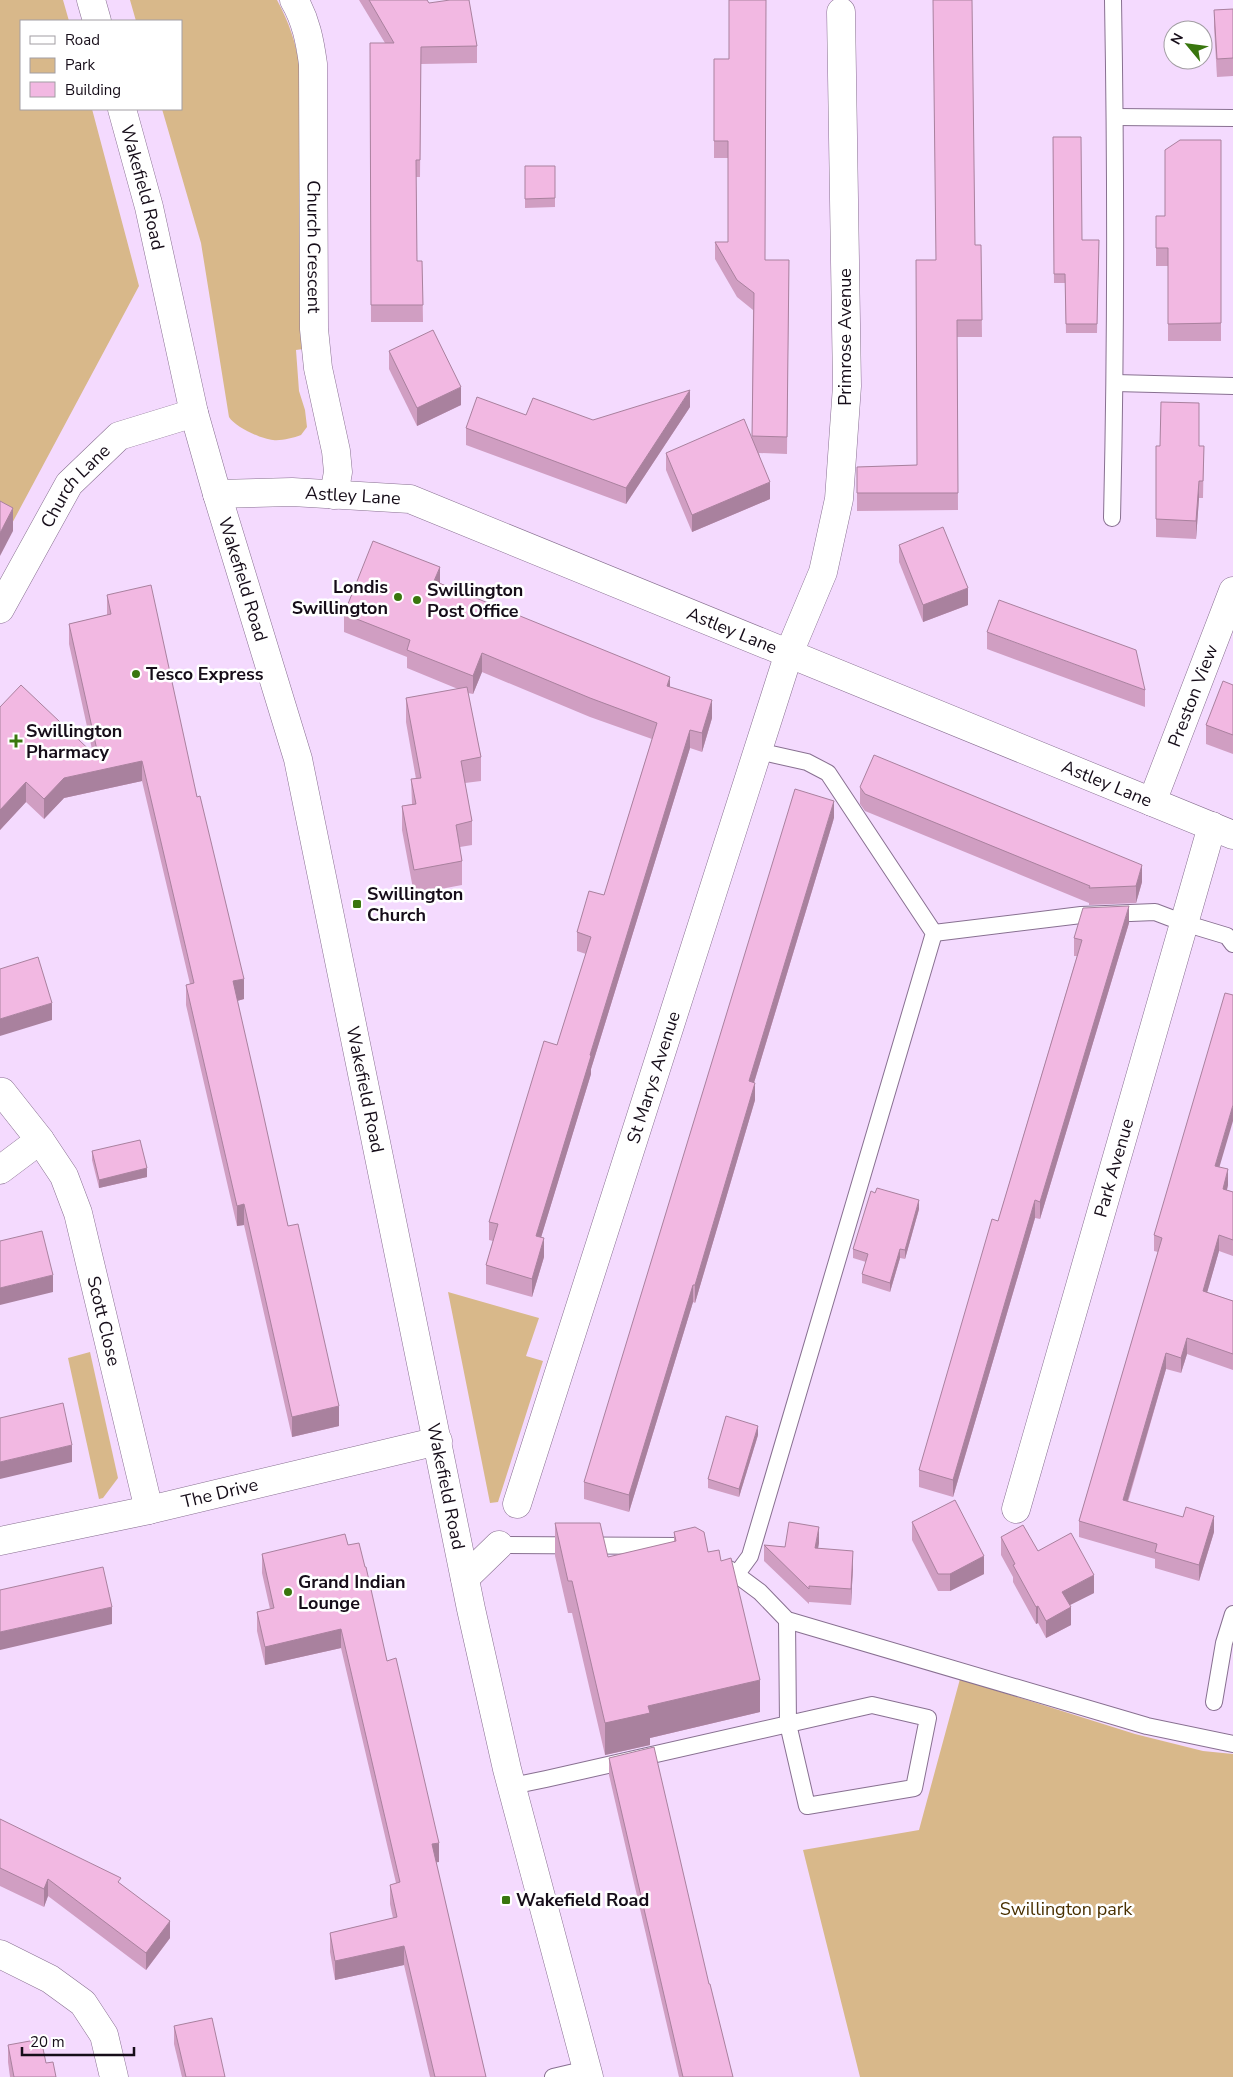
<svg xmlns="http://www.w3.org/2000/svg" width="1233" height="2077" viewBox="0 0 1233 2077" font-family="'Nunito Sans',sans-serif">
<style>
.green{fill:#d8b88a}
.lines{fill:none;stroke-linecap:round;stroke-linejoin:round}
.lane-casing{stroke:#887091;stroke-width:18}
.street-casing{stroke:#887091;stroke-width:29}
.secondary-casing{stroke:#887091;stroke-width:29}
.primary-casing{stroke:#887091;stroke-width:29}
.lane{stroke:#fff;stroke-width:16}
.street{stroke:#fff;stroke-width:28}
.secondary{stroke:#fff;stroke-width:28}
.primary{stroke:#fff;stroke-width:28}
.wall{fill:#d09ec2}
.shaded-wall{fill:#a9819e}
.building{fill:#f2b8e2;stroke:#a9819e}
.poi-dot{fill:#39760e;stroke:#fff;stroke-width:2}
.labels{text-anchor:middle;dominant-baseline:central;stroke-width:5;stroke-linejoin:round;paint-order:stroke}
.street-label{font-size:18px;fill:#160d19;stroke:#fff}
.poi-label{font-size:18px;font-weight:bold;fill:#160d19;stroke:#fff;text-anchor:start}
.park-label{font-size:18px;fill:#4a3000;stroke:#fff}
</style>
<rect width="100%" height="100%" fill="#f4dafe"/>
<g class="green">
<path d="M0 0H63L69 21H21V109H92L139 286 9 529 0 524Z"/>
<path d="M130 0H277C289 22 296 43 300 68L303 349 296 350 299 391 305 410 307 427 301 435C293 438 281 441 273 440 261 439 235 427 229 417L201 243 162 109H181V21H136Z"/>
<path d="M448 1292 539 1318 526 1356 543 1361 498 1502 490 1503Z"/>
<path d="M90 1352 118 1478 103 1498 99 1499 68 1358Z"/>
<path d="M960 1679 1135 1734 1203 1751 1233 1754V2077H860L803 1850 919 1830Z"/>
</g>
<g class="lines">
<defs>
<g id="lane">
<path d="M1115 117 1233 118"/>
<path d="M1115 383 1233 386"/>
<path d="M1112 518C1116 345 1116 173 1113 0"/>
<path d="M934 933 1081 915 1155 912 1184 923 1227 936 1233 944"/>
<path d="M499 1545 679 1546"/>
<path d="M729 1569 760 1592 787 1620 1147 1726 1233 1744"/>
<path d="M736 1575 750 1556 934 933 828 773 807 762 758 751"/>
<path d="M1214 1702 1224 1643 1233 1614"/>
<path d="M512 1786 546 1779 872 1705 928 1718 914 1788 807 1806 788 1724 787 1620"/>
<path d="M553 2077 587 2069"/>
</g>
<g id="street">
<path id="s1" d="M294 0C306 20 310 42 313 64L314 329 318 368 336 451 338 472 334 495"/>
<path id="s2" d="M217 494 292 492 410 499 1233 835"/>
<path id="s3" d="M1152 802 1233 591"/>
<path id="s4" d="M2 1092 40 1140 64 1176 78 1213 149 1510"/>
<path d="M0 1170 40 1140"/>
<path id="s5" d="M517 1504 789 653 823 572 839 499 847 386 841 12"/>
<path id="s6" d="M1016 1509 1212 826"/>
<path id="s7" d="M0 1541 149 1510 438 1441"/>
<path d="M465 1578 499 1545"/>
<path d="M0 1954 50 1979 83 2003 104 2035 114 2077"/>
</g>
<g id="secondary">
<path id="s8" d="M0 609 69 484 119 436 194 413"/>
</g>
<g id="primary">
<path d="M91 0 97 21"/>
<path id="s9" d="M122 109 149 207 194 413 217 494 298 759 471 1609 507 1769 589 2077"/>
</g>
</defs>
<use href="#lane" class="lane-casing"/>
<use href="#street" class="street-casing"/>
<use href="#secondary" class="secondary-casing"/>
<use href="#primary" class="primary-casing"/>
<use href="#lane" class="lane"/>
<use href="#street" class="street"/>
<use href="#secondary" class="secondary"/>
<use href="#primary" class="primary"/>
</g>
<g class="wall">
<path d="M359 0H427L429 3 477 46V63L421 64 420 177H416L417 261H422L423 322H371L370 43H385Z"/>
<path d="M1233 9V76L1217 77 1214 27V10Z"/>
<path d="M714 59 765 260H789L787 454 759 453 770 499 692 532 666 470V453L752 437 753 310 737 297 715 259V242H728V158H714Z"/>
<path d="M1053 137 1082 240H1099L1097 333H1066L1065 283H1054Z"/>
<path d="M1221 140V341H1168V266H1156V216H1165Z"/>
<path d="M525 166H555V207L525 208Z"/>
<path d="M975 245H981L982 337H957L958 510 857 511V467L917 465 936 260Z"/>
<path d="M389 351 461 405 417 426 389 369Z"/>
<path d="M690 407 626 504 466 445V428L526 415 593 420Z"/>
<path d="M1156 446H1204L1203 498H1199L1196 539 1156 537Z"/>
<path d="M899 545 968 605 923 622 899 562Z"/>
<path d="M440 583 670 687 712 718 702 752 690 748 591 1069V1074L541 1237 544 1257 532 1297 486 1284V1265L493 1241 489 1240V1222L557 1045 586 954 577 951V932L604 895 652 739 590 717 482 672 473 694 468 693 481 757V781L465 783 472 821V845L460 847 462 861V885L414 894 402 830V806L412 804 411 779H416L406 722V698L458 689 407 668V657L344 632V614Z"/>
<path d="M107 595 197 797 244 999 237 1001 288 1226 339 1426 292 1437 244 1225 237 1226 186 1005V985L190 984 142 781 64 798 44 819 26 802 0 830V707L93 754 69 644V624L107 615Z"/>
<path d="M987 632 1145 690V707L987 649Z"/>
<path d="M1233 685V754L1206 744V725Z"/>
<path d="M860 787 1142 882 1136 903 1089 905V903L865 811 860 804Z"/>
<path d="M834 818 754 1083 755 1100 695 1303 693 1302 629 1512 584 1499V1482Z"/>
<path d="M1129 923 1040 1219 1035 1218 953 1497 919 1487V1470L998 1221 1077 956H1074V938Z"/>
<path d="M92 1151 147 1177 99 1188 92 1160Z"/>
<path d="M1220 1167 1228 1185 1227 1190 1233 1192V1256L1219 1251 1207 1292 1233 1301V1370L1187 1354 1181 1373 1166 1369 1128 1502 1214 1532 1199 1581 1155 1568V1559L1079 1537V1521L1158 1252 1154 1251V1235Z"/>
<path d="M919 1209 905 1259 900 1258 890 1292 862 1283V1274L866 1262 853 1258V1249Z"/>
<path d="M758 1435 739 1497 708 1488V1479Z"/>
<path d="M912 1522 984 1574 950 1591H938L912 1540Z"/>
<path d="M555 1523 608 1557 674 1542V1532L708 1552 721 1561 760 1712 650 1738V1745L605 1755 572 1613H568L555 1556Z"/>
<path d="M1001 1537 1038 1551 1094 1593 1070 1605 1071 1625 1046 1638 1038 1623 1036 1624 1013 1582V1577L1001 1555Z"/>
<path d="M819 1543 818 1548 853 1566 851 1605 809 1602V1604L764 1561V1545L785 1547Z"/>
<path d="M348 1545 387 1661 439 1862H436L486 2077H430L404 1965 335 1980 330 1952V1933L393 1918 390 1904V1885L396 1883 341 1648 265 1665 257 1631V1612L270 1609 262 1573V1554Z"/>
<path d="M609 1758 709 1984 733 2077H679L609 1775Z"/>
<path d="M0 1819 121 1884 170 1938 146 1970 48 1896 44 1907 0 1886Z"/>
<path d="M174 2026 225 2077H182L174 2044Z"/>
<path d="M8 2045 56 2077H10L8 2062Z"/>
</g>
<g class="shaded-wall">
<path d="M461 387V405L417 426V408Z"/>
<path d="M690 390V407L626 504V488Z"/>
<path d="M1199 481V498L1196 539V521Z"/>
<path d="M770 482V499L692 532V515Z"/>
<path d="M13 508V531L0 556V533Z"/>
<path d="M440 567V586L434 581Z"/>
<path d="M968 588V605L923 622V605Z"/>
<path d="M482 653V672L473 694V676Z"/>
<path d="M670 677V696L667 686Z"/>
<path d="M712 700V718L702 752V733Z"/>
<path d="M690 730V748L591 1069V1074L536 1254V1236L590 1055Z"/>
<path d="M142 761V781L64 798 44 819V799L64 778Z"/>
<path d="M26 782V802L0 830V810Z"/>
<path d="M834 801V818L749 1099V1081Z"/>
<path d="M1142 865V882L1136 903V886Z"/>
<path d="M1129 906V923L1040 1219V1202Z"/>
<path d="M244 979V999L233 1002V981Z"/>
<path d="M52 1003V1020L0 1036V1019Z"/>
<path d="M755 1083V1100L695 1303V1285Z"/>
<path d="M1233 1105V1121L1215 1182V1166Z"/>
<path d="M147 1168V1177L99 1188V1180Z"/>
<path d="M1228 1169V1185L1223 1205V1189Z"/>
<path d="M919 1200V1209L905 1259V1250Z"/>
<path d="M1035 1200V1218L953 1497V1480Z"/>
<path d="M244 1204V1225L237 1226V1206Z"/>
<path d="M1219 1235V1251L1203 1307V1291Z"/>
<path d="M544 1238V1257L532 1297V1279Z"/>
<path d="M900 1249V1258L890 1292V1283Z"/>
<path d="M53 1275V1292L0 1305V1288Z"/>
<path d="M693 1285V1302L629 1512V1495Z"/>
<path d="M1187 1338V1354L1181 1373V1358Z"/>
<path d="M1166 1353V1369L1123 1516V1500Z"/>
<path d="M339 1406V1426L292 1437V1417Z"/>
<path d="M758 1426V1435L739 1497V1489Z"/>
<path d="M72 1445V1462L0 1479V1462Z"/>
<path d="M1214 1516V1532L1199 1581V1565Z"/>
<path d="M819 1527V1543L815 1564V1548Z"/>
<path d="M853 1551V1566L851 1605V1589Z"/>
<path d="M984 1556V1574L950 1591V1574Z"/>
<path d="M1094 1575V1593L1062 1609V1592Z"/>
<path d="M1038 1606V1623L1036 1624V1607Z"/>
<path d="M112 1607V1624L0 1650V1632Z"/>
<path d="M1071 1607V1625L1046 1638V1621Z"/>
<path d="M341 1629V1648L265 1665V1647Z"/>
<path d="M760 1680V1712L650 1738V1745L605 1755V1723L648 1706Z"/>
<path d="M439 1843V1862L432 1863V1844Z"/>
<path d="M48 1879V1896L44 1907V1889Z"/>
<path d="M170 1921V1938L146 1970V1953Z"/>
<path d="M404 1946V1965L335 1980V1961Z"/>
</g>
<g class="building">
<path d="M369 0H427L429 3 450 0H469L477 46 421 47 420 160H416L417 261H422L423 305H371L370 43H394Z"/>
<path d="M729 0H766L765 260H789L787 437 752 436 754 293 737 280 715 242H728V141H714V59H729Z"/>
<path d="M933 0H972L975 245H981L982 320H957L958 493H857V467L917 465 916 260H936Z"/>
<path d="M1233 9V58L1217 59 1214 10Z"/>
<path d="M1053 137H1081L1082 240H1099L1097 324H1066L1065 274H1054Z"/>
<path d="M1180 140H1221V323L1168 324V248H1156V216H1165V150Z"/>
<path d="M525 166H555V198L525 199Z"/>
<path d="M433 330 461 387 417 408 389 351Z"/>
<path d="M690 390 626 488 466 428 477 397 526 415 533 398 593 420Z"/>
<path d="M1161 402 1199 403V446H1204L1203 481H1199L1196 521 1156 519V446H1160Z"/>
<path d="M744 419 770 482 692 515 666 453Z"/>
<path d="M0 501 13 508 0 533Z"/>
<path d="M943 527 968 588 923 605 899 545Z"/>
<path d="M373 541 440 567 434 581 670 677 667 686 712 700 702 733 690 730 590 1055 591 1056 536 1236 544 1238 532 1279 486 1265 498 1224 489 1222 544 1041 557 1045 591 937 577 932 589 891 604 895 657 723 590 698 482 653 473 676 407 650 410 640 344 614Z"/>
<path d="M151 585 197 797 200 796 244 979 233 981 261 1104 288 1226 298 1224 339 1406 292 1417 244 1204 237 1206 186 985 194 983 142 761 64 778 44 799 26 782 0 810V707L21 685 99 759 69 624 111 614 107 595Z"/>
<path d="M999 600 1136 650 1145 690 987 632Z"/>
<path d="M1223 681 1233 685V735L1206 725Z"/>
<path d="M467 687 481 757 461 761 472 821 456 825 462 861 414 870 402 806 416 804 411 779 421 778 406 698Z"/>
<path d="M874 755 1142 865 1136 886 1089 888 1090 886 865 794 860 787Z"/>
<path d="M795 789 834 801 749 1081 755 1083 695 1285H693L629 1495 584 1482Z"/>
<path d="M1129 906 1040 1202 1035 1200 953 1480 919 1470 992 1219 998 1221 1082 940 1074 938 1083 908Z"/>
<path d="M38 957 52 1003 0 1019V969Z"/>
<path d="M1225 993 1233 995V1105L1215 1166 1228 1169 1223 1189 1233 1192V1240L1219 1235 1203 1291 1233 1301V1354L1187 1338 1181 1358 1166 1353 1123 1500 1183 1517 1186 1507 1214 1516 1199 1565 1155 1552 1157 1544 1079 1521 1162 1238 1154 1235Z"/>
<path d="M140 1140 147 1168 99 1180 92 1151Z"/>
<path d="M877 1188 919 1200 905 1250 900 1249 890 1283 862 1274 868 1254 853 1249 871 1191 875 1193Z"/>
<path d="M42 1231 53 1275 0 1288V1241Z"/>
<path d="M63 1403 72 1445 0 1462V1418Z"/>
<path d="M726 1416 758 1426 739 1489 708 1479Z"/>
<path d="M955 1500 984 1556 950 1574H938L912 1522Z"/>
<path d="M789 1522 819 1527 815 1548 853 1551 851 1589 809 1586V1589L764 1545 785 1547Z"/>
<path d="M555 1523H600L608 1557 676 1541 674 1532 695 1527 704 1532 708 1552 719 1550 721 1561 731 1558 760 1680 648 1706 650 1713 605 1723 572 1581H568Z"/>
<path d="M1023 1525 1038 1551 1071 1533 1094 1575 1062 1592 1071 1607 1046 1621 1038 1606 1036 1607 1013 1565 1015 1564 1001 1537Z"/>
<path d="M345 1534 348 1545 359 1543 365 1567H366L387 1661 396 1658 439 1843 432 1844 486 2077H435L404 1946 335 1961 330 1933 397 1917 390 1885 400 1882 341 1629 265 1647 257 1612 274 1608 262 1554Z"/>
<path d="M103 1567 112 1607 0 1632V1590Z"/>
<path d="M654 1747 709 1984H710L733 2077H683L609 1758Z"/>
<path d="M0 1819 121 1878 118 1882 170 1921 146 1953 48 1879 44 1889 0 1868Z"/>
<path d="M212 2018 225 2077H186L174 2026Z"/>
<path d="M41 2039 46 2063 53 2062 56 2077H14L8 2045Z"/>
</g>
<g class="poi-dot">
<circle cx="398" cy="597" r="5"/>
<circle cx="417" cy="600" r="5"/>
<circle cx="136" cy="674" r="5"/>
<path d="M13.5 733.5h5v5h5v5h-5v5h-5v-5h-5v-5h5z"/>
<rect x="352" y="899" width="10" height="10" rx="2.5"/>
<circle cx="288" cy="1592" r="5"/>
<rect x="501" y="1895" width="10" height="10" rx="2.5"/>
</g>
<g class="labels">
<g class="street-label">
<text stroke="none"><textPath href="#s9" startOffset="81">Wakefield Road</textPath></text>
<text stroke="none"><textPath href="#s1" startOffset="250">Church Crescent</textPath></text>
<text transform="translate(845 337) rotate(-90)">Primrose Avenue</text>
<text stroke="none"><textPath href="#s8" startOffset="145">Church Lane</textPath></text>
<text stroke="none"><textPath href="#s2" startOffset="136">Astley Lane</textPath></text>
<text stroke="none"><textPath href="#s9" startOffset="486">Wakefield Road</textPath></text>
<text stroke="none"><textPath href="#s2" startOffset="541">Astley Lane</textPath></text>
<text stroke="none"><textPath href="#s3" startOffset="114">Preston View</textPath></text>
<text stroke="none"><textPath href="#s2" startOffset="946">Astley Lane</textPath></text>
<text stroke="none"><textPath href="#s5" startOffset="448">St Marys Avenue</textPath></text>
<text stroke="none"><textPath href="#s9" startOffset="1011">Wakefield Road</textPath></text>
<text stroke="none"><textPath href="#s6" startOffset="355">Park Avenue</textPath></text>
<text stroke="none"><textPath href="#s4" startOffset="255">Scott Close</textPath></text>
<text stroke="none"><textPath href="#s9" startOffset="1416">Wakefield Road</textPath></text>
<text stroke="none"><textPath href="#s7" startOffset="225">The Drive</textPath></text>
</g>
<g class="poi-label">
<text x="388" y="587" text-anchor="end">Londis<tspan x="388" dy="21">Swillington</tspan></text>
<text x="427" y="590">Swillington<tspan x="427" dy="21">Post Office</tspan></text>
<text x="146" y="674">Tesco Express</text>
<text x="26" y="731">Swillington<tspan x="26" dy="21">Pharmacy</tspan></text>
<text x="367" y="894">Swillington<tspan x="367" dy="21">Church</tspan></text>
<text x="298" y="1582">Grand Indian<tspan x="298" dy="21">Lounge</tspan></text>
<text x="516" y="1900">Wakefield Road</text>
</g>
<g class="park-label">
<text x="1066" y="1909">Swillington park</text>
</g>
</g>
<rect x="20" y="20" width="162" height="90" fill="#ffffff" stroke="#a29ea3"/>
<rect x="30" y="36" width="25" height="8" fill="#ffffff" stroke="#a29ea3"/>
<text x="65" y="45" font-size="15" fill="#160d19">Road</text>
<rect x="30" y="58" width="25" height="15" fill="#d8b88a" stroke="#a29ea3"/>
<text x="65" y="70" font-size="15" fill="#160d19">Park</text>
<rect x="30" y="82" width="25" height="15" fill="#f2b8e2" stroke="#a29ea3"/>
<text x="65" y="95" font-size="15" fill="#160d19">Building</text>
<g transform="translate(1188 45) rotate(299)"><circle r="24" fill="#ffffff" stroke="#a29ea3"/>
<path d="M0-4L9 19L0 12L-9 19Z" fill="#39760e"/>
<text y="-8" font-size="14" font-weight="bold" text-anchor="middle" fill="#160d19">N</text>
</g>
<path d="M22 2047v8h112v-8" fill="none" stroke="#160d19" stroke-width="2.5"/>
<text x="30" y="2047" font-size="15" fill="#160d19" stroke="#ffffff" stroke-width="4" paint-order="stroke">20 m</text>
</svg>
